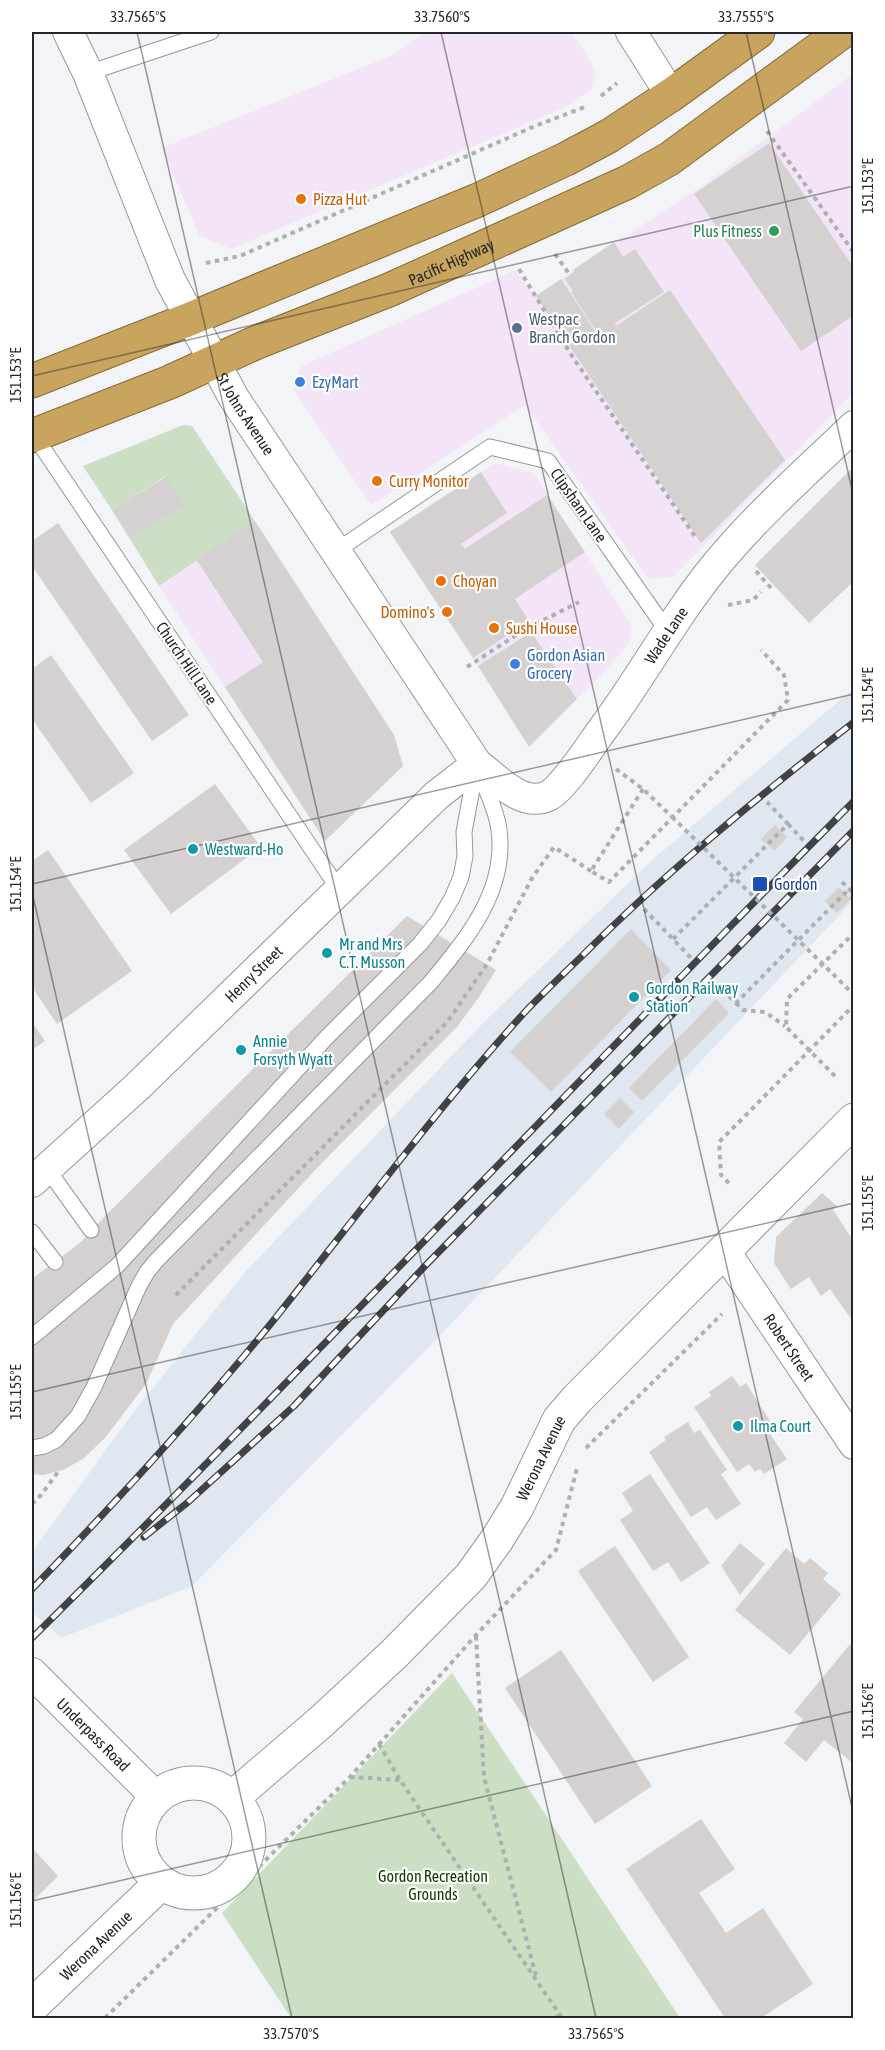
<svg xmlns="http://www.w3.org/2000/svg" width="885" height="2050" viewBox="0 0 885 2050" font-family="'Asap Condensed',sans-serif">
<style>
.commercial{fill:#f4e4f7}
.built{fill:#dfe8f0}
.green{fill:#ccdfc4}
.building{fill:#d5d1d0}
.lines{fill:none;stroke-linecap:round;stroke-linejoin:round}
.service-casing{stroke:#95989a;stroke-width:17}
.minor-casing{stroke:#95989a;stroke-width:32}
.tertiary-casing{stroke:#95989a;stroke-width:35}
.trunk-casing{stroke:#866a31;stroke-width:35}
.path{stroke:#adafb1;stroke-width:4;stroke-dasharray:4.5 4.5;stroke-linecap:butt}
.service{stroke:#fff;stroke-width:15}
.minor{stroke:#fff;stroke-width:30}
.tertiary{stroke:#fff;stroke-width:33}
.trunk{stroke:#c8a45e;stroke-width:33}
.rail-casing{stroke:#404243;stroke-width:7}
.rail{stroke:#fff;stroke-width:4.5;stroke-dasharray:14;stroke-linecap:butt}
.path-bridge{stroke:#adafb1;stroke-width:4;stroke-dasharray:4.5 4.5;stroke-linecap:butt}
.ticks{fill:none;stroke:#252728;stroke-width:1.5;stroke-opacity:0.45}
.food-dot{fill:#e8710a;stroke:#fff;stroke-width:2}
.leisure-dot{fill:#2e9e5b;stroke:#fff;stroke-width:2}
.service-dot{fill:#5c6f8a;stroke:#fff;stroke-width:2}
.shop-dot{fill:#3f7fe0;stroke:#fff;stroke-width:2}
.culture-dot{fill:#0f9aa8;stroke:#fff;stroke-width:2}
.transit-dot{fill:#1a4fb4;stroke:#fff;stroke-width:2}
.labels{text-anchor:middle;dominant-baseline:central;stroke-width:4.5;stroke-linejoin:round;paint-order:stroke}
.food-label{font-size:16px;fill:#c56008;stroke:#fff;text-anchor:start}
.leisure-label{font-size:16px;fill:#27864d;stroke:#fff;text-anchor:end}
.street-label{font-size:16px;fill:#252728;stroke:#fff}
.service-label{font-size:16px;fill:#4e5e75;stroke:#fff;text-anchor:start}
.shop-label{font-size:16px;fill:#366cbe;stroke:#fff;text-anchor:start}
.culture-label{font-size:16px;fill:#0d838f;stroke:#fff;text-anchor:start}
.transit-label{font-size:16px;fill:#164399;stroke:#fff;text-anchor:start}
.park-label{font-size:16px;fill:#143700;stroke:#fff}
.neatline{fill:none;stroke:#252728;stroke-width:2}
.ticks-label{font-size:15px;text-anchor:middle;fill:#252728}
</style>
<rect width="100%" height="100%" fill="#f2f4f7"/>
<g class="commercial">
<path d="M425 32H572L590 60 595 75 591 90 568 106 231 249 199 235 162 148 393 55Z"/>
<path d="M853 74V393L673 577 648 579 525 405 371 505 293 389 302 366 516 270 535 296 702 186Z"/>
<path d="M496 463 534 473 632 626 629 643 603 673 529 747 473 657 390 532Z"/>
<path d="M196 559 321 624 394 735 403 766 325 841 159 586Z"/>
</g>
<path class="built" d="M853 689V901L431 1345 192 1586 61 1638 32 1612V1552L129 1418 246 1271 483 1023 650 862Z"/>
<g class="green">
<path d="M183 425 192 426 255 521 159 586 130 539 184 506 166 476 112 510 83 466Z"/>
<path d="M452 1673 680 2018H291L222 1913Z"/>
</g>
<g class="building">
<path d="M769 143 854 268V315L801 351 694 194Z"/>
<path d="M614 242 623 257 635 249 664 292 615 323 616 326 670 290 785 460 701 543 536 296 561 279 599 337 605 333 603 331 598 334 571 292 573 291 565 279 574 272 573 270Z"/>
<path d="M854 466V581L809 623 755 565Z"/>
<path d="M481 472 507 513 461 544 465 549 547 495 585 552 515 599 529 621 473 658 390 532Z"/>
<path d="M167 476 185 506 130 539 112 510Z"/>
<path d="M255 521 394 735 403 766 325 841 225 687 263 662 196 559Z"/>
<path d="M58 523 189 715 152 741 32 566V541Z"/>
<path d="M531 632 577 699 529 747 478 666Z"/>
<path d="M51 655 134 773 91 803 32 719V669Z"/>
<path d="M215 784 261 847 171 914 124 850Z"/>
<path d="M775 825 787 837 774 851 761 839Z"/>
<path d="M48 850 132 971 57 1024 32 987V861Z"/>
<path d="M839 887 851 899 837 913 825 901Z"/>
<path d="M407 916 496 970 479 997 457 1027 317 1168 173 1324 146 1384 105 1438 83 1459 63 1470 43 1475 32 1474V1279L81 1242 108 1213Z"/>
<path d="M631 929 671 970 551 1092 510 1052Z"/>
<path d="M716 999 729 1013 642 1101 629 1088Z"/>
<path d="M32 1022 45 1041 32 1050Z"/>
<path d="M620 1098 634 1112 619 1129 604 1114Z"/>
<path d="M822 1193 837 1206 833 1210 854 1242V1323L830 1289 821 1296 809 1277 791 1289 774 1263 776 1237Z"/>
<path d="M732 1376 740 1387 746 1383 772 1424 766 1428 787 1459 764 1474 760 1469 755 1472 749 1464 737 1472 694 1407 711 1396 709 1392Z"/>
<path d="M688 1422 694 1433 700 1430 727 1470 721 1474 741 1504 716 1520 707 1507 691 1517 649 1452 666 1440 664 1437Z"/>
<path d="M650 1474 710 1563 681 1582 668 1562 653 1571 620 1520 633 1511 622 1493Z"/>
<path d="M740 1543 765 1564 740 1595 721 1566Z"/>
<path d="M615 1546 689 1657 653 1682 578 1571Z"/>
<path d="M786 1548 804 1564 810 1558 828 1573 823 1579 841 1594 790 1655 735 1610Z"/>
<path d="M851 1643 854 1645V1764L824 1740 806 1762 784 1743 803 1719 794 1712Z"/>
<path d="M561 1650 652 1786 595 1824 505 1688Z"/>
<path d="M701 1819 735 1869 699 1893 726 1933 763 1908 813 1984 761 2018H725L626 1869Z"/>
<path d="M32 1848 58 1876 32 1902Z"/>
</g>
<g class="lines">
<defs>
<g id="service">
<path d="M88 73 211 32"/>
<path d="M34 435 340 891"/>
<path d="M336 551 490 447 548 461 668 632"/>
<path d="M46 1167 91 1230"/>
<path d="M32 1232 55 1262"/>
<path d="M32 1337 117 1266 326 1038 420 944 439 920 452 898 461 877 465 856 464 832 476 767"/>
<path d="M32 1448 44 1446 56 1440 78 1416 94 1387 139 1286 147 1272 156 1261 431 982C467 938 507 891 499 830 497 811 486 791 480 773"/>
</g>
<g id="minor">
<path id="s1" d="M68 32 88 73 170 280 234 398 477 764C496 778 522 808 548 796 565 787 592 743 605 726 644 673 675 615 716 565 757 515 807 471 854 426"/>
<path d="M631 32 671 95"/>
<path id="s2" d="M32 1182 137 1087 437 795 477 764"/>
<path id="s3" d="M724 1250 854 1444"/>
<path id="s4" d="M32 1673 156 1797"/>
</g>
<g id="tertiary">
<circle cx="194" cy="1838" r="55"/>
<path id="s5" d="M232 1798 322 1721 394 1654 471 1576 498 1538 517 1507 559 1420 577 1399 854 1120"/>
<path id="s6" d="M32 2006 161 1883"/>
</g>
<g id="trunk">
<path d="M32 381 190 319 478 200 566 159 609 136 671 95 758 32"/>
<path id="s7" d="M32 436 170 382 255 343 389 290 628 182 669 159 842 32"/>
</g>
</defs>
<use href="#service" class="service-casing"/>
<use href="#minor" class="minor-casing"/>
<use href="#tertiary" class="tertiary-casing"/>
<use href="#trunk" class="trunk-casing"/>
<g class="path">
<path d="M601 96 617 83"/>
<path d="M767 131 854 253"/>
<path d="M555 254 570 275"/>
<path d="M206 263 240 256 535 126 585 107"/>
<path d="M519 269 572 356 696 538"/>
<path d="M756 571 771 588 773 587"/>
<path d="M728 605 753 600 761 592"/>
<path d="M467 667 524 630 579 602"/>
<path d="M616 769 643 789 672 817"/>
<path d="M643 789 591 871 609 882 788 700 784 675 761 650"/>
<path d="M788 824 805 842"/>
<path d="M842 882 854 894"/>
<path d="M644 909 691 958"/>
<path d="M673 939 788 824 767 802"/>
<path d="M833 974 854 995"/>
<path d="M716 984 736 1003 845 893 854 898"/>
<path d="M736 1003 743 1010 765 1012 785 1026"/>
<path d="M835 1076 786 1027 787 999 854 933"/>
<path d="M729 1183 721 1175 719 1142 745 1116"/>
<path d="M176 1295 448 1021 487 964 532 878 554 847 591 871"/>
<path d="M586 1448 722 1314"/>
<path d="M32 1504 41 1495 58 1472"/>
<path d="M476 1636 484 1777 537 1980"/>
<path d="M379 1744 400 1780 562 2018"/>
<path d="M350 1777 400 1780"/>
<path d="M105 2018 350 1777 476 1635 556 1550 577 1468"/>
<path d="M555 2018 560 2015"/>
</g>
<use href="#service" class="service"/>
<use href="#minor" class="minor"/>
<use href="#tertiary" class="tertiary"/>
<use href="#trunk" class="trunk"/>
<defs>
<g id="rail">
<path d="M144 1537 187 1503 294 1406 425 1266 854 830"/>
<path d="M32 1589C115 1503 197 1414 273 1321 356 1217 435 1111 524 1013 542 994 561 976 580 958 665 873 759 796 854 722"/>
<path d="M32 1638C310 1364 578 1079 854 801"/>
</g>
</defs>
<use href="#rail" class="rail-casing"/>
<use href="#rail" class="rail"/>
<g class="path-bridge">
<path d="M672 817 833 974"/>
<path d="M745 1116 854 1005"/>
</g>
</g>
<path class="ticks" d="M137 32 596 2018M441 32 854 1816M746 32 854 498M32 376 854 186M32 884 854 694M32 892 292 2018M32 1392 854 1203M32 1901 854 1711"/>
<g class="food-dot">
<circle cx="301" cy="199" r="6"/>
<circle cx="377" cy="481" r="6"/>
<circle cx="441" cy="581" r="6"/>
<circle cx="447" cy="612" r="6"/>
<circle cx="494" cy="628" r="6"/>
</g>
<circle class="leisure-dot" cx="774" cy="231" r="6"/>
<circle class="service-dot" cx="517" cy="328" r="6"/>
<g class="shop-dot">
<circle cx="300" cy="382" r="6"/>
<circle cx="515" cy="664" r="6"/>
</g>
<g class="culture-dot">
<circle cx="193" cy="849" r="6"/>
<circle cx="327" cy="953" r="6"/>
<circle cx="634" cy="997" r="6"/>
<circle cx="241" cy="1050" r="6"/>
<circle cx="738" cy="1426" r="6"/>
</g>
<rect class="transit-dot" x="752" y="876" width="16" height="16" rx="3"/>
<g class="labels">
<g class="food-label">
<text x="313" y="199">Pizza Hut</text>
<text x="389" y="481">Curry Monitor</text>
<text x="453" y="581">Choyan</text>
<text x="435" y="612" text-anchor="end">Domino's</text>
<text x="506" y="628">Sushi House</text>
</g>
<g class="leisure-label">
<text x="762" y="231">Plus Fitness</text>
</g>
<g class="street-label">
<text stroke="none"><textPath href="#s7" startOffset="454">Pacific Highway</textPath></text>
<text stroke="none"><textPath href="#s1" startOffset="422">St Johns Avenue</textPath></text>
<text transform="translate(579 505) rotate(55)">Clipsham Lane</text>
<text stroke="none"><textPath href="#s1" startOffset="1124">Wade Lane</textPath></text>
<text transform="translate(187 663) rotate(56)">Church Hill Lane</text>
<text stroke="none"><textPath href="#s2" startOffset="304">Henry Street</textPath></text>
<text stroke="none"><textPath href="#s3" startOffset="117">Robert Street</textPath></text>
<text stroke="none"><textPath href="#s5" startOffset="464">Werona Avenue</textPath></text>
<text stroke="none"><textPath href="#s4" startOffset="87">Underpass Road</textPath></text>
<text stroke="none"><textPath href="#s6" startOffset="88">Werona Avenue</textPath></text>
</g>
<g class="service-label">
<text x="529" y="319">Westpac<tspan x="529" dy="18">Branch Gordon</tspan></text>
</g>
<g class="shop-label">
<text x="312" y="382">EzyMart</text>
<text x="527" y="655">Gordon Asian<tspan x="527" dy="18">Grocery</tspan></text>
</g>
<g class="culture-label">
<text x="205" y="849">Westward-Ho</text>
<text x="339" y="944">Mr and Mrs<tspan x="339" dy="18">C.T. Musson</tspan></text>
<text x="646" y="988">Gordon Railway<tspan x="646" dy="18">Station</tspan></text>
<text x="253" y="1041">Annie<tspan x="253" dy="18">Forsyth Wyatt</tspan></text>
<text x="750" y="1426">Ilma Court</text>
</g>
<g class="transit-label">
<text x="774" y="884">Gordon</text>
</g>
<g class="park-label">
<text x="433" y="1876">Gordon Recreation<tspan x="433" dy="18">Grounds</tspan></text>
</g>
</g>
<rect width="885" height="2050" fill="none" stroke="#ffffff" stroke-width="66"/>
<rect x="33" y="33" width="819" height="1984" class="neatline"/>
<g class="ticks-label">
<text x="138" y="22">33.7565°S</text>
<text x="442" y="22">33.7560°S</text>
<text x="746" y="22">33.7555°S</text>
<text transform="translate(868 186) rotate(-90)" y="5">151.153°E</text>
<text transform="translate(16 375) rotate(-90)" y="5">151.153°E</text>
<text transform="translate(868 695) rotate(-90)" y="5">151.154°E</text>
<text transform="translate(16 884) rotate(-90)" y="5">151.154°E</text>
<text transform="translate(868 1203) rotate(-90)" y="5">151.155°E</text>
<text transform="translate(16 1392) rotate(-90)" y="5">151.155°E</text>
<text transform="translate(868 1711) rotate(-90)" y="5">151.156°E</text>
<text transform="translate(16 1900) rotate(-90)" y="5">151.156°E</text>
<text x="291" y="2039">33.7570°S</text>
<text x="596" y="2039">33.7565°S</text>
</g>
</svg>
